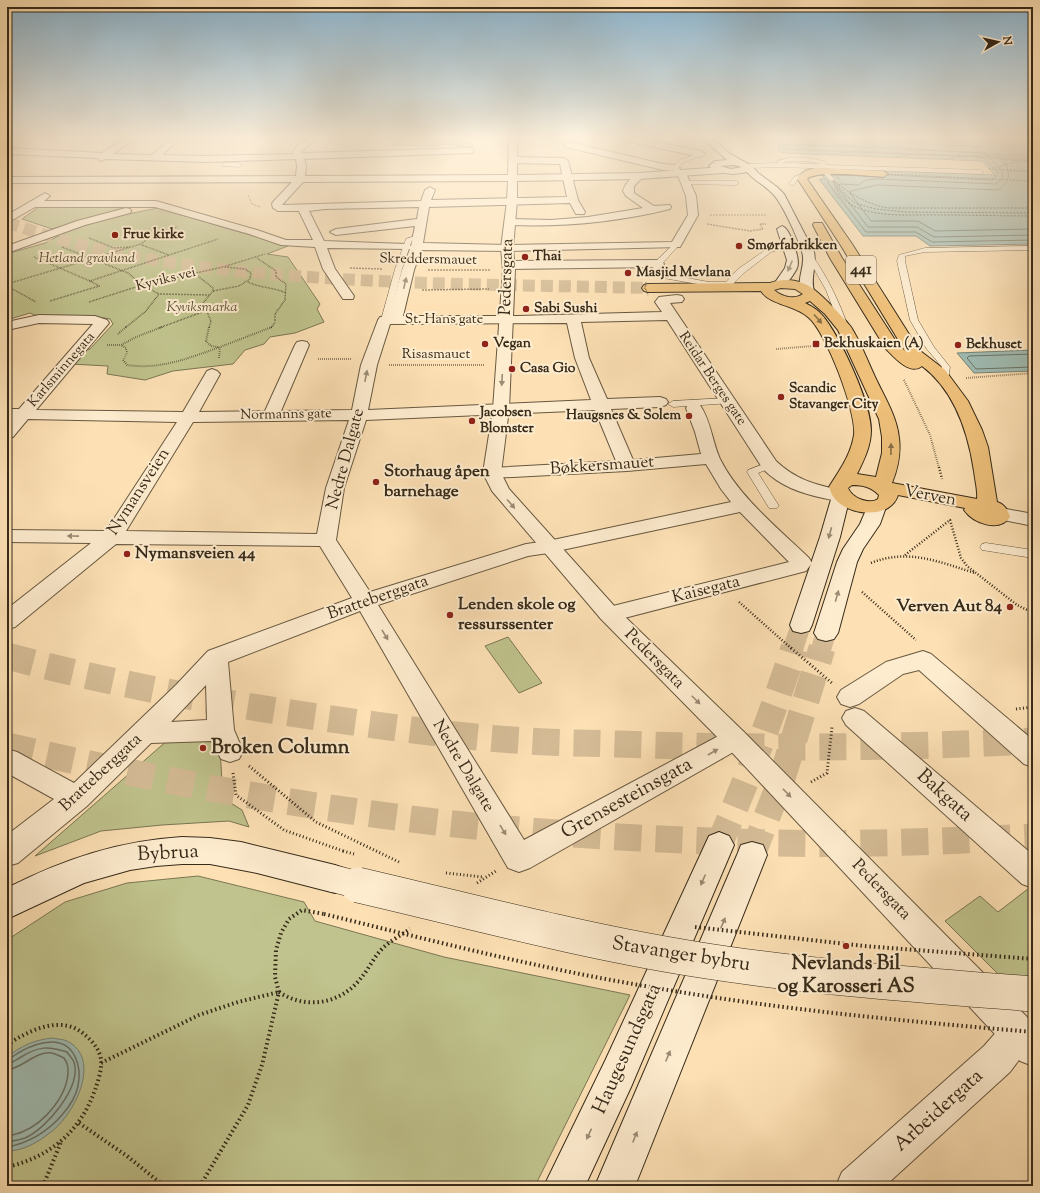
<svg xmlns="http://www.w3.org/2000/svg" width="1040" height="1193" viewBox="0 0 1040 1193" font-family="'Sorts Mill Goudy',serif">
<style>
.green{fill:#c0c38d;stroke:#7b7653}
.water{fill:#a0bcb3;stroke:#768275}
.lines{fill:none;stroke-linecap:round;stroke-linejoin:round}
.shore-far1{stroke:#6b7366;stroke-width:1}
.shore{stroke:#6b7366;stroke-width:1.5}
.ferry{stroke:#504e40;stroke-width:1;stroke-dasharray:2 1.5;stroke-linecap:butt}
.secondary-tunnel-far1{stroke:#d5bc96;stroke-width:20;stroke-dasharray:20 10;stroke-linecap:butt}
.secondary-tunnel{stroke:#d5bc96;stroke-width:27;stroke-dasharray:27 14;stroke-linecap:butt}
.primary-tunnel{stroke:#d5bc96;stroke-width:12;stroke-dasharray:12 6;stroke-linecap:butt}
.trunk-tunnel{stroke:#d5bc96;stroke-width:27;stroke-dasharray:27 14;stroke-linecap:butt}
.service-casing{stroke:#685840;stroke-width:1}
.minor-casing{stroke:#685840;stroke-width:2}
.tertiary-casing{stroke:#685840;stroke-width:2}
.secondary-casing{stroke:#362a19;stroke-width:2}
.primary-casing{stroke:#362a19;stroke-width:2}
.path-far5{stroke:#362a19;stroke-width:1;stroke-dasharray:0.5 1;stroke-linecap:butt}
.path-far4{stroke:#362a19;stroke-width:1.5;stroke-dasharray:0.5 1;stroke-linecap:butt}
.path-far3{stroke:#362a19;stroke-width:2;stroke-dasharray:0.5 1.5;stroke-linecap:butt}
.path-far2{stroke:#362a19;stroke-width:2.5;stroke-dasharray:1 2;stroke-linecap:butt}
.path-far1{stroke:#362a19;stroke-width:3;stroke-dasharray:1 2.5;stroke-linecap:butt}
.path{stroke:#362a19;stroke-width:4;stroke-dasharray:1.5 3;stroke-linecap:butt}
.service{fill:#feeccf;fill-rule:evenodd}
.minor{fill:#feeccf;fill-rule:evenodd}
.tertiary{fill:#feeccf;fill-rule:evenodd}
.secondary{fill:#feeccf;fill-rule:evenodd}
.primary{fill:#eec07a;fill-rule:evenodd}
.secondary-bridge-far1-casing{stroke:#362a19;stroke-width:28;stroke-linecap:butt}
.secondary-bridge-casing{stroke:#362a19;stroke-width:36;stroke-linecap:butt}
.path-bridge-far2{stroke:#362a19;stroke-width:1.5;stroke-dasharray:0.5 1;stroke-linecap:butt}
.path-bridge-far1{stroke:#362a19;stroke-width:3;stroke-dasharray:1 2.5;stroke-linecap:butt}
.path-bridge{stroke:#362a19;stroke-width:4;stroke-dasharray:1.5 3;stroke-linecap:butt}
.secondary-bridge-far1{stroke:#feeccf;stroke-width:27}
.secondary-bridge{stroke:#feeccf;stroke-width:35}
.oneway{fill:#9a8b74}
.oneway2{fill:#896e45}
.poi-dot{fill:#8f2418;stroke:#feeccf;stroke-width:1.5}
.labels{text-anchor:middle;dominant-baseline:central;stroke-width:4;stroke-linejoin:round;paint-order:stroke}
.far-poi-label{font-size:14px;font-weight:bold;fill:#362a19;stroke:#feeccf;text-anchor:start}
.far-park-label{font-size:14px;font-style:italic;fill:#585036;stroke:#feeccf}
.far-street-label{font-size:14px;fill:#362a19;stroke:#feeccf}
.shield{fill:#feeccf;stroke:#726450;stroke-width:1}
.shield-label{font-size:16px;font-weight:bold;fill:#362a19}
.street-label{font-size:17px;fill:#362a19;stroke:#feeccf}
.poi-label{font-size:17px;font-weight:bold;fill:#362a19;stroke:#feeccf;text-anchor:start}
.near-poi-label{font-size:20px;font-weight:bold;fill:#362a19;stroke:#feeccf;text-anchor:start}
.near-street-label{font-size:20px;fill:#362a19;stroke:#feeccf}
</style>
<rect width="100%" height="100%" fill="#fde1b5"/>
<filter id="stains"><feTurbulence type="fractalNoise" baseFrequency=".005" numOctaves="4"/><feColorMatrix values="0 0 0 0 .2 0 0 0 0 .09 0 0 0 0 .02 0 0 0 .5 -.17"/></filter>
<radialGradient id="worn" r=".72"><stop offset=".6" stop-color="#630" stop-opacity="0"/><stop offset="1" stop-color="#630" stop-opacity=".3"/></radialGradient>
<g class="green">
<path d="M402 138H449L474 145 471 147 442 144 439 146 392 145Z"/>
<path d="M40 206H120L124 209 52 229 22 219Z"/>
<path d="M158 208 288 246 267 254 288 257 320 304 317 309 324 322 295 333 270 337 264 344 245 350 233 364 173 371 145 380 107 374 108 366 70 364 83 350 90 349 113 324 110 319C84 313 54 324 30 313L7 320V254L45 243 74 228 98 220Z"/>
<path d="M508 637 542 683 519 693 485 646Z"/>
<path d="M202 736 220 749 223 798 242 810 249 827 229 821 162 825 101 831 35 856 169 739Z"/>
<path d="M198 876 304 902 315 921 444 957 630 995 535 1186H7V940L65 902 127 883Z"/>
<path d="M1033 885V1009L945 921 980 896 998 912Z"/>
</g>
<g class="water">
<path d="M776 138H1033V244L930 246 916 236H863L819 179H825L822 175H835L839 179H840L837 175 877 177 874 170 995 175 982 161 783 153 779 151Z"/>
<path d="M1033 350V371L974 373 957 353Z"/>
<path d="M52 1038C56 1039 63 1039 67 1041 103 1059 74 1115 51 1132 38 1142 24 1151 7 1151V1057C21 1046 34 1040 52 1038Z"/>
</g>
<g class="lines">
<g class="shore-far1">
<path d="M780 138 784 149 982 157 997 171 998 174 993 180 888 175"/>
<path d="M785 138 788 144 985 153 1002 171V179L996 184 877 179 866 180 858 185 840 184 837 187 868 227H917L934 237 1033 235"/>
<path d="M799 138 987 147C1003 157 1020 176 998 190L877 185 851 191 850 193 871 221H918L935 231 1033 229"/>
<path d="M828 180V183L866 232H916L932 242 1033 240"/>
<path d="M1033 354 969 356 967 358 976 369 1033 367"/>
</g>
<g class="shore">
<path d="M7 1059C11 1058 14 1056 18 1053 28 1047 40 1042 52 1042 75 1042 82 1067 78 1086 76 1096 69 1107 62 1115 47 1132 29 1143 7 1147"/>
<path d="M7 1064C13 1063 16 1060 21 1057 39 1046 48 1046 67 1052 69 1055 72 1058 74 1062 82 1087 46 1129 25 1138 19 1140 13 1141 7 1142"/>
<path d="M7 1070C23 1068 35 1051 52 1053 56 1054 60 1056 64 1058 66 1061 68 1065 68 1069 69 1094 45 1123 22 1132 18 1134 12 1135 7 1136"/>
</g>
<g class="ferry">
<path d="M776 139 857 145"/>
<path d="M777 145 868 146 1033 156"/>
<path d="M969 151 998 138"/>
<path d="M830 155 856 151 989 157 1033 161"/>
<path d="M958 155 966 152"/>
<path d="M967 155 1004 156 1033 159"/>
<path d="M896 157 913 154"/>
<path d="M959 157 966 156"/>
<path d="M975 157 1033 162"/>
<path d="M1026 158 1033 155"/>
<path d="M946 159 961 156"/>
<path d="M989 169 1019 161"/>
<path d="M992 169 1033 172"/>
<path d="M1010 170 1033 171"/>
<path d="M887 174 1033 181"/>
<path d="M833 180C837 191 840 198 850 204 876 219 912 214 941 215 972 215 1002 216 1033 216"/>
<path d="M833 180C850 194 866 204 888 208H1033"/>
<path d="M834 182 850 199 857 204 876 209 906 212 1033 213"/>
</g>
<g class="secondary-tunnel-far1">
<path d="M793 649 801 625"/>
<path d="M821 649 826 633"/>
</g>
<g class="secondary-tunnel">
<path d="M719 845C747 780 772 715 794 648"/>
<path d="M752 855 782 778 822 648"/>
</g>
<path class="primary-tunnel" d="M7 222C96 255 190 268 284 275 405 285 527 285 648 288"/>
<g class="trunk-tunnel">
<path d="M7 656C109 683 213 702 318 717 388 727 458 737 529 741 559 743 588 743 618 744 756 749 894 748 1033 741"/>
<path d="M7 746C176 784 346 816 519 830 604 837 689 841 773 843 860 845 947 841 1033 837"/>
</g>
<defs>
<g id="service">
<path d="M229 138H282L231 140Z"/>
<path d="M699 153 704 154 682 163 678 168 684 172V174H680L672 168 678 161Z"/>
<path d="M788 158H807L824 161 827 165 981 170 984 172 981 174 781 167 748 168 745 166 748 164 778 163V161ZM788 161H807L821 164 783 163Z"/>
<path d="M224 163H239L242 165 239 167 222 166V164Z"/>
<path d="M813 169 828 172 835 180 830 181 824 174 811 172 810 171Z"/>
<path d="M804 173 809 174 798 179 794 185H790L789 184 794 177Z"/>
<path d="M687 181H736L739 183 736 185 685 184 684 183Z"/>
<path d="M418 235 423 236 412 240 402 269 389 320 388 322H382L381 320 395 269 406 239Z"/>
<path d="M674 244 679 245 661 265 659 273 709 282H726L738 269 767 249 789 244 792 246 771 252 744 273 731 286H709L652 276 651 274 655 262Z"/>
<path d="M1033 246V250L925 252 905 256V261L918 320 934 347 950 367 948 380H942L940 378 942 367 926 348 910 320 897 261 899 255 925 248Z"/>
<path d="M808 251 810 252C827 276 839 301 849 329L848 331H842L841 329 826 290 805 253Z"/>
<path d="M728 398 731 399 733 401 731 403 673 407 668 404 673 401Z"/>
<path d="M769 462 774 465 773 467 758 473 779 506 777 508H769L747 472 748 470Z"/>
<path d="M986 543 1033 550V558L982 550 980 547 982 544Z"/>
</g>
<g id="minor">
<path d="M125 138H135L113 154 152 155 172 138H181L162 155 206 156 293 154C295 143 308 138 317 138L302 151V153L470 148 474 151 473 153 304 159 306 166 305 176 511 175 516 178 511 181 303 182 282 205 421 201 425 190 430 187 435 190 431 200 567 197 560 164 512 163 508 160 512 157 564 158 568 161 578 200 585 212 584 214H576L570 203 429 207 423 243 507 245 672 242 688 215 686 196 677 173 682 170 685 171 696 196 698 215 680 247 507 251 421 250 414 270 403 316H517L662 312 655 302 659 297 677 295 682 296 684 299 682 302 670 303 776 461C798 482 819 485 848 492L850 496 848 500C839 502 832 500 823 498 800 493 780 486 763 469L667 320 581 322 589 358 607 399 660 397 666 399 668 402 666 405 660 407 611 409 633 460 701 454 695 432 686 408 688 405 694 403 700 405C711 421 712 441 720 459 739 497 779 529 809 558L812 563 806 571 609 622 601 619 598 614 601 609 789 562 740 512 548 553 528 556 378 605 524 840 726 732 735 728 744 732 748 739 744 746 530 868 519 872 508 868 360 611 228 662 234 730 243 751 239 759 230 762 221 759 212 741 151 743 87 806 18 863 7 866V835L54 799 7 773V749L17 752 74 783 176 685 208 651 352 598 320 546 116 544 15 627 7 629V609L91 543 7 542V530L106 531 177 422 28 419 13 437 7 438V423L10 419H7V409H19L93 324 39 323 7 330V322L39 315 95 316 107 320 109 323 36 410 183 412 207 371 212 369 217 371 220 374 199 412 265 411 295 345 297 342 302 341 307 342 309 345 281 411 352 410 361 365 378 320 380 317 389 316 402 270 410 249 327 248 335 269 354 296 353 299H343L323 269 315 247 281 245 249 234 155 207H35L7 223V215L45 193 50 196 44 201H156L257 230 286 240H313L299 211H278L273 208 272 204 273 202 292 182 7 183V177L296 176 297 166 296 159 206 162 106 159 101 161 97 158 7 154V148L102 153ZM419 207 417 219 336 229 330 232 336 235 415 226 411 246 406 244 324 241 309 211 325 209ZM567 323 575 358 591 400 368 410 377 365 390 324ZM595 410 616 461 492 468 486 469 483 473 486 477 492 478 627 471 706 464 721 489 731 502 548 541 526 544 370 592 336 540 344 488 366 420ZM349 420 326 488 317 534 126 531 193 422ZM206 685 207 720 171 722Z"/>
<path d="M226 138H235V139L231 141Z"/>
<path d="M616 138H635L701 151 705 154 701 157 620 140Z"/>
<path d="M569 142 663 164 675 165 680 168 675 171 663 170 566 147 565 145 566 143Z"/>
<path d="M639 173 644 176 634 186V193L654 206 670 205 671 207 670 209C618 222 563 227 510 225L505 222 510 219 551 220 588 217 643 208 626 196 623 191C625 184 632 175 639 173Z"/>
<path d="M126 208 130 209 131 211 130 213 85 225 7 253V246L77 221Z"/>
<path d="M658 260 662 261 664 264 662 267 509 269 505 268 503 265 505 262 509 261Z"/>
<path d="M1001 508 1033 514V526L994 518 991 514 994 510Z"/>
<path d="M923 651 931 654 1033 740V767L1024 764 919 670 903 674 859 704 850 707 841 704 837 697 841 690 886 662Z"/>
<path d="M855 708 864 711 1033 855V888L1022 884 846 725 842 718 846 711Z"/>
<path d="M1018 1015 1030 1021 1033 1027V1039L1030 1045 1010 1072 885 1186H836L842 1172 984 1046 1006 1021Z"/>
</g>
<path id="tertiary" d="M509 138H517V175L639 173 723 167 728 170 723 173 639 179 517 181V201L513 248 515 270 509 409 501 473 509 489 617 609 744 732 1033 1023V1066L1020 1061 726 746 601 619 492 491 483 473 493 409 503 270 501 248 507 201 508 180 506 178 508 176Z"/>
<g id="secondary">
<path d="M702 138H712L730 154 752 166 758 173 777 187 784 194 814 252C817 265 810 278 814 291L813 294H803C794 280 807 266 802 252 798 238 782 203 773 194 765 185 754 181 747 172 734 175 722 175 711 168L709 166 715 161 727 160ZM734 165 742 167 731 169 720 166Z"/>
<path d="M782 226C790 228 801 260 797 268 794 275 788 281 784 287H776L774 284 785 268 787 260 777 229Z"/>
<path d="M841 490 848 492 850 496 840 537 812 625 809 631 801 633 793 631 790 625 820 537 832 496 834 492Z"/>
<path d="M876 501 883 503 886 507 880 524 863 549 857 562 838 633 834 639 826 641 818 639 814 633 837 562 843 549 860 524 869 503Z"/>
<path d="M719 832 729 836 734 845 631 1087 585 1186H544L605 1061 709 836Z"/>
<path d="M182 837 210 838 241 842 335 865 346 869 350 879 346 889 335 893 257 873 210 864H182L156 866 130 870 84 883 7 919V888C64 859 118 841 182 837Z"/>
<path d="M752 842 763 845 767 855 635 1186H595L737 855 741 845Z"/>
</g>
<path id="primary" d="M815 168 883 171 888 174 883 177C868 176 817 170 807 179L852 244 919 350 945 370 968 401 982 430 988 447 997 502C1004 504 1008 510 1010 517 999 533 973 523 964 510L965 508 898 495C891 518 855 516 839 503 833 498 831 493 829 487 839 471 851 455 854 435 857 413 826 331 808 317 795 305 770 305 761 291L648 292 644 291 642 288 644 285 648 284 770 283C781 279 793 279 805 284 815 287 844 318 851 327 861 343 868 362 876 379 885 398 897 417 899 438 901 454 898 468 892 483L977 499C978 490 975 481 974 471 968 432 955 391 922 366 910 376 894 357 886 349L830 258 813 225 814 223H822L842 258 897 343 905 351 840 244 797 178 805 171ZM781 288 795 289 803 294C794 300 782 297 774 290ZM810 301 825 314 838 330 879 419 882 437V453L876 477 857 474C864 460 871 446 871 430 871 403 840 336 822 315 818 310 811 306 805 303ZM852 485C863 485 871 487 879 495L878 499C869 505 852 498 848 488Z"/>
</defs>
<use href="#service" class="service-casing"/>
<use href="#minor" class="minor-casing"/>
<use href="#tertiary" class="tertiary-casing"/>
<use href="#secondary" class="secondary-casing"/>
<use href="#primary" class="primary-casing"/>
<g class="path-far5">
<path d="M760 138 772 151"/>
<path d="M760 139H776"/>
<path d="M764 142 777 145"/>
<path d="M248 195 252 204 260 207"/>
<path d="M710 215H766"/>
</g>
<g class="path-far4">
<path d="M707 224 750 231 763 229 760 224H766"/>
<path d="M89 238 114 248 130 247"/>
<path d="M142 245 169 255"/>
<path d="M62 247 128 273 142 285 159 294 146 311 125 328"/>
<path d="M34 257 90 281"/>
<path d="M257 258 276 271V277L286 284 285 300 275 314V322L272 327 269 328"/>
<path d="M350 268 383 269"/>
<path d="M428 270H491"/>
<path d="M194 273 213 288V291L203 303 211 321 209 328"/>
<path d="M248 282C260 288 273 287 286 293"/>
<path d="M7 284 141 244 152 235 178 227"/>
<path d="M7 286 36 302"/>
<path d="M422 290 489 289"/>
<path d="M213 291 239 286 250 279 251 273 245 269 225 267"/>
<path d="M160 294 209 295"/>
<path d="M50 301 99 286 90 281 218 239"/>
<path d="M89 302 142 285 223 267 265 254"/>
<path d="M159 328 205 311"/>
</g>
<g class="path-far3">
<path d="M162 327 136 337 121 345 126 348 127 353 123 360 127 365C160 370 189 358 220 347"/>
<path d="M209 327 206 341 211 346 218 347"/>
<path d="M118 334 126 327"/>
<path d="M107 345H121"/>
<path d="M776 349 813 346"/>
<path d="M219 358 220 347 272 327"/>
<path d="M318 359H351"/>
<path d="M389 365H484"/>
<path d="M966 378 1033 373"/>
<path d="M904 380 930 435 939 468"/>
</g>
<g class="path-far2">
<path d="M939 467 942 479"/>
<path d="M905 555 950 520 961 558 967 566 1017 605 1033 613"/>
<path d="M871 563C908 548 939 562 975 573"/>
<path d="M862 592 916 640"/>
<path d="M739 602 792 649"/>
</g>
<g class="path-far1">
<path d="M791 648 832 683"/>
<path d="M1016 709 1033 707"/>
<path d="M249 766 316 822 399 862"/>
<path d="M233 773 236 795 284 830 343 851"/>
<path d="M811 782 827 773 832 727"/>
<path d="M446 873 483 877"/>
<path d="M477 883 496 871"/>
</g>
<g class="path">
<path d="M279 992C306 1010 341 1004 361 978 368 970 373 959 380 951 389 941 400 936 410 929"/>
<path d="M7 1045C29 1030 62 1014 85 1035 93 1042 100 1050 101 1060 102 1070 98 1081 95 1090 80 1132 50 1157 7 1167"/>
<path d="M101 1063 199 1015 238 1002 279 992"/>
<path d="M79 1123 127 1156 164 1186"/>
<path d="M43 1186 61 1142"/>
<path d="M200 1186 248 1105 262 1065 279 992 275 977 276 950 281 933 289 919 302 910 324 914"/>
</g>
<use href="#service" class="service"/>
<use href="#minor" class="minor"/>
<use href="#tertiary" class="tertiary"/>
<use href="#secondary" class="secondary"/>
<use href="#primary" class="primary"/>
<defs>
<path id="secondary-bridge-far1" d="M335 879 362 886"/>
<path id="secondary-bridge" d="M358 885C470 911 581 941 694 959 806 977 920 985 1033 994"/>
</defs>
<use href="#secondary-bridge-far1" class="secondary-bridge-far1-casing"/>
<use href="#secondary-bridge" class="secondary-bridge-casing"/>
<path class="path-bridge-far2" d="M646 282 645 288 648 295"/>
<path class="path-bridge-far1" d="M343 851 354 854"/>
<g class="path-bridge">
<path d="M324 914C430 940 537 968 645 986 773 1009 903 1021 1033 1032"/>
<path d="M695 927 864 946 1033 959"/>
</g>
<use href="#secondary-bridge-far1" class="secondary-bridge-far1"/>
<use href="#secondary-bridge" class="secondary-bridge"/>
</g>
<defs><path id="oneway-solid" d="M-6-.8H1V-3.2L6.5 0L1 3.2V.8H-6Z"/></defs>
<g class="oneway">
<use href="#oneway-solid" transform="translate(790 266) rotate(113)"/>
<use href="#oneway-solid" transform="translate(405 283) rotate(-77)"/>
<use href="#oneway-solid" transform="translate(366 376) rotate(-79)"/>
<use href="#oneway-solid" transform="translate(502 380) rotate(93)"/>
<use href="#oneway-solid" transform="translate(511 504) rotate(49)"/>
<use href="#oneway-solid" transform="translate(830 533) rotate(105)"/>
<use href="#oneway-solid" transform="translate(73 536) rotate(-179)"/>
<use href="#oneway-solid" transform="translate(837 596) rotate(-74)"/>
<use href="#oneway-solid" transform="translate(385 635) rotate(59)"/>
<use href="#oneway-solid" transform="translate(696 700) rotate(45)"/>
<use href="#oneway-solid" transform="translate(713 752) rotate(-30)"/>
<use href="#oneway-solid" transform="translate(787 793) rotate(46)"/>
<use href="#oneway-solid" transform="translate(503 830) rotate(59)"/>
<use href="#oneway-solid" transform="translate(703 880) rotate(114)"/>
<use href="#oneway-solid" transform="translate(723 923) rotate(-67)"/>
<use href="#oneway-solid" transform="translate(668 1056) rotate(-67)"/>
<use href="#oneway-solid" transform="translate(589 1134) rotate(115)"/>
<use href="#oneway-solid" transform="translate(635 1137) rotate(-68)"/>
</g>
<g class="oneway2">
<use href="#oneway-solid" transform="translate(818 319) rotate(49)"/>
<use href="#oneway-solid" transform="translate(891 449) rotate(-89)"/>
</g>
<linearGradient id="sky" x2="0" y2="1"><stop stop-color="#8bb7d3"/><stop offset="0.45" stop-color="#fef2de"/><stop offset="1" stop-color="#fef2de" stop-opacity="0"/></linearGradient>
<rect width="1040" height="305" fill="url(#sky)"/>
<g class="poi-dot">
<circle cx="115" cy="235" r="4"/>
<circle cx="739" cy="246" r="4"/>
<circle cx="525" cy="257" r="4"/>
<circle cx="628" cy="273" r="4"/>
<circle cx="526" cy="309" r="4"/>
<circle cx="485" cy="344" r="4"/>
<rect x="812" y="340" width="8" height="8" rx="2"/>
<circle cx="958" cy="345" r="4"/>
<circle cx="512" cy="369" r="4"/>
<circle cx="781" cy="397" r="4"/>
<circle cx="689" cy="416" r="4"/>
<circle cx="472" cy="421" r="4"/>
<circle cx="376" cy="482" r="4"/>
<circle cx="127" cy="554" r="4"/>
<circle cx="1010" cy="607" r="4"/>
<circle cx="450" cy="615" r="4"/>
<circle cx="203" cy="748" r="4"/>
<circle cx="846" cy="946" r="4"/>
</g>
<g class="labels">
<g class="far-poi-label">
<text x="123" y="235">Frue kirke</text>
<text x="747" y="246">Smørfabrikken</text>
<text x="533" y="257">Thai</text>
<text x="636" y="273">Masjid Mevlana</text>
<text x="534" y="309">Sabi Sushi</text>
<text x="493" y="344">Vegan</text>
<text x="824" y="344">Bekhuskaien (A)</text>
<text x="966" y="345">Bekhuset</text>
<text x="520" y="369">Casa Gio</text>
<text x="789" y="389">Scandic<tspan x="789" dy="16">Stavanger City</tspan></text>
<text x="480" y="413">Jacobsen<tspan x="480" dy="16">Blomster</tspan></text>
<text x="681" y="416" text-anchor="end">Haugsnes &amp; Solem</text>
</g>
<g class="far-park-label">
<text x="87" y="259">Hetland gravlund</text>
<text x="202" y="308">Kyviksmarka</text>
</g>
<g class="far-street-label">
<text transform="translate(428 260) rotate(1)">Skreddersmauet</text>
<text transform="translate(166 280) rotate(-14)">Kyviks vei</text>
<text x="444" y="320">St. Hans gate</text>
<text x="436" y="355">Risasmauet</text>
<text transform="translate(62 370) rotate(-49)">Karlsminnegata</text>
<text transform="translate(712 379) rotate(56)">Reidar Berges gate</text>
<text transform="translate(286 415) rotate(-1)">Normanns gate</text>
</g>
<rect class="shield" x="846" y="256" width="30" height="28" rx="3"/>
<g class="shield-label">
<text x="861" y="270">441</text>
</g>
<g class="street-label">
<text transform="translate(507 277) rotate(-88)">Pedersgata</text>
<text transform="translate(346 459) rotate(-75)">Nedre Dalgate</text>
<text transform="translate(602 466) rotate(-4)">Bøkkersmauet</text>
<text transform="translate(139 492) rotate(-57)">Nymansveien</text>
<text transform="translate(930 496) rotate(11)">Verven</text>
<text transform="translate(706 590) rotate(-14)">Kaisegata</text>
<text transform="translate(378 598) rotate(-19)">Bratteberggata</text>
<text transform="translate(654 659) rotate(45)">Pedersgata</text>
<text transform="translate(463 766) rotate(59)">Nedre Dalgate</text>
<text transform="translate(101 773) rotate(-43)">Bratteberggata</text>
<text transform="translate(881 890) rotate(46)">Pedersgata</text>
</g>
<g class="poi-label">
<text x="384" y="472">Storhaug åpen<tspan x="384" dy="20">barnehage</tspan></text>
<text x="135" y="554">Nymansveien 44</text>
<text x="458" y="605">Lenden skole og<tspan x="458" dy="20">ressurssenter</tspan></text>
<text x="1002" y="607" text-anchor="end">Verven Aut 84</text>
</g>
<g class="near-poi-label">
<text x="211" y="748">Broken Column</text>
<text x="846" y="964" text-anchor="middle">Nevlands Bil<tspan x="846" dy="23">og Karosseri AS</tspan></text>
</g>
<g class="near-street-label">
<text transform="translate(944 796) rotate(42)">Bakgata</text>
<text transform="translate(627 799) rotate(-29)">Grensesteinsgata</text>
<text transform="translate(168 854) rotate(-3)">Bybrua</text>
<text transform="translate(681 955) rotate(9)">Stavanger bybru</text>
<text transform="translate(628 1049) rotate(-66)">Haugesundsgata</text>
<text transform="translate(939 1111) rotate(-42)">Arbeidergata</text>
</g>
</g>
<rect width="1040" height="1193" fill="none" stroke="#fde1b5" stroke-width="24"/>
<rect x="8" y="8" width="1024" height="1177" fill="none" stroke="#362a19" stroke-width="2"/>
<rect x="12" y="12" width="1016" height="1169" fill="none" stroke="#362a19"/>
<g transform="translate(998 42) rotate(82)" stroke="#feeccf" stroke-width="3" paint-order="stroke">
<path d="M0-3L7 15L0 10L-7 15Z" fill="#362a19"/>
<text y="-6" font-size="11" font-weight="bold" text-anchor="middle" fill="#362a19">N</text>
</g>
<rect width="100%" height="100%" filter="url(#stains)"/>
<rect width="100%" height="100%" fill="url(#worn)"/>
</svg>
